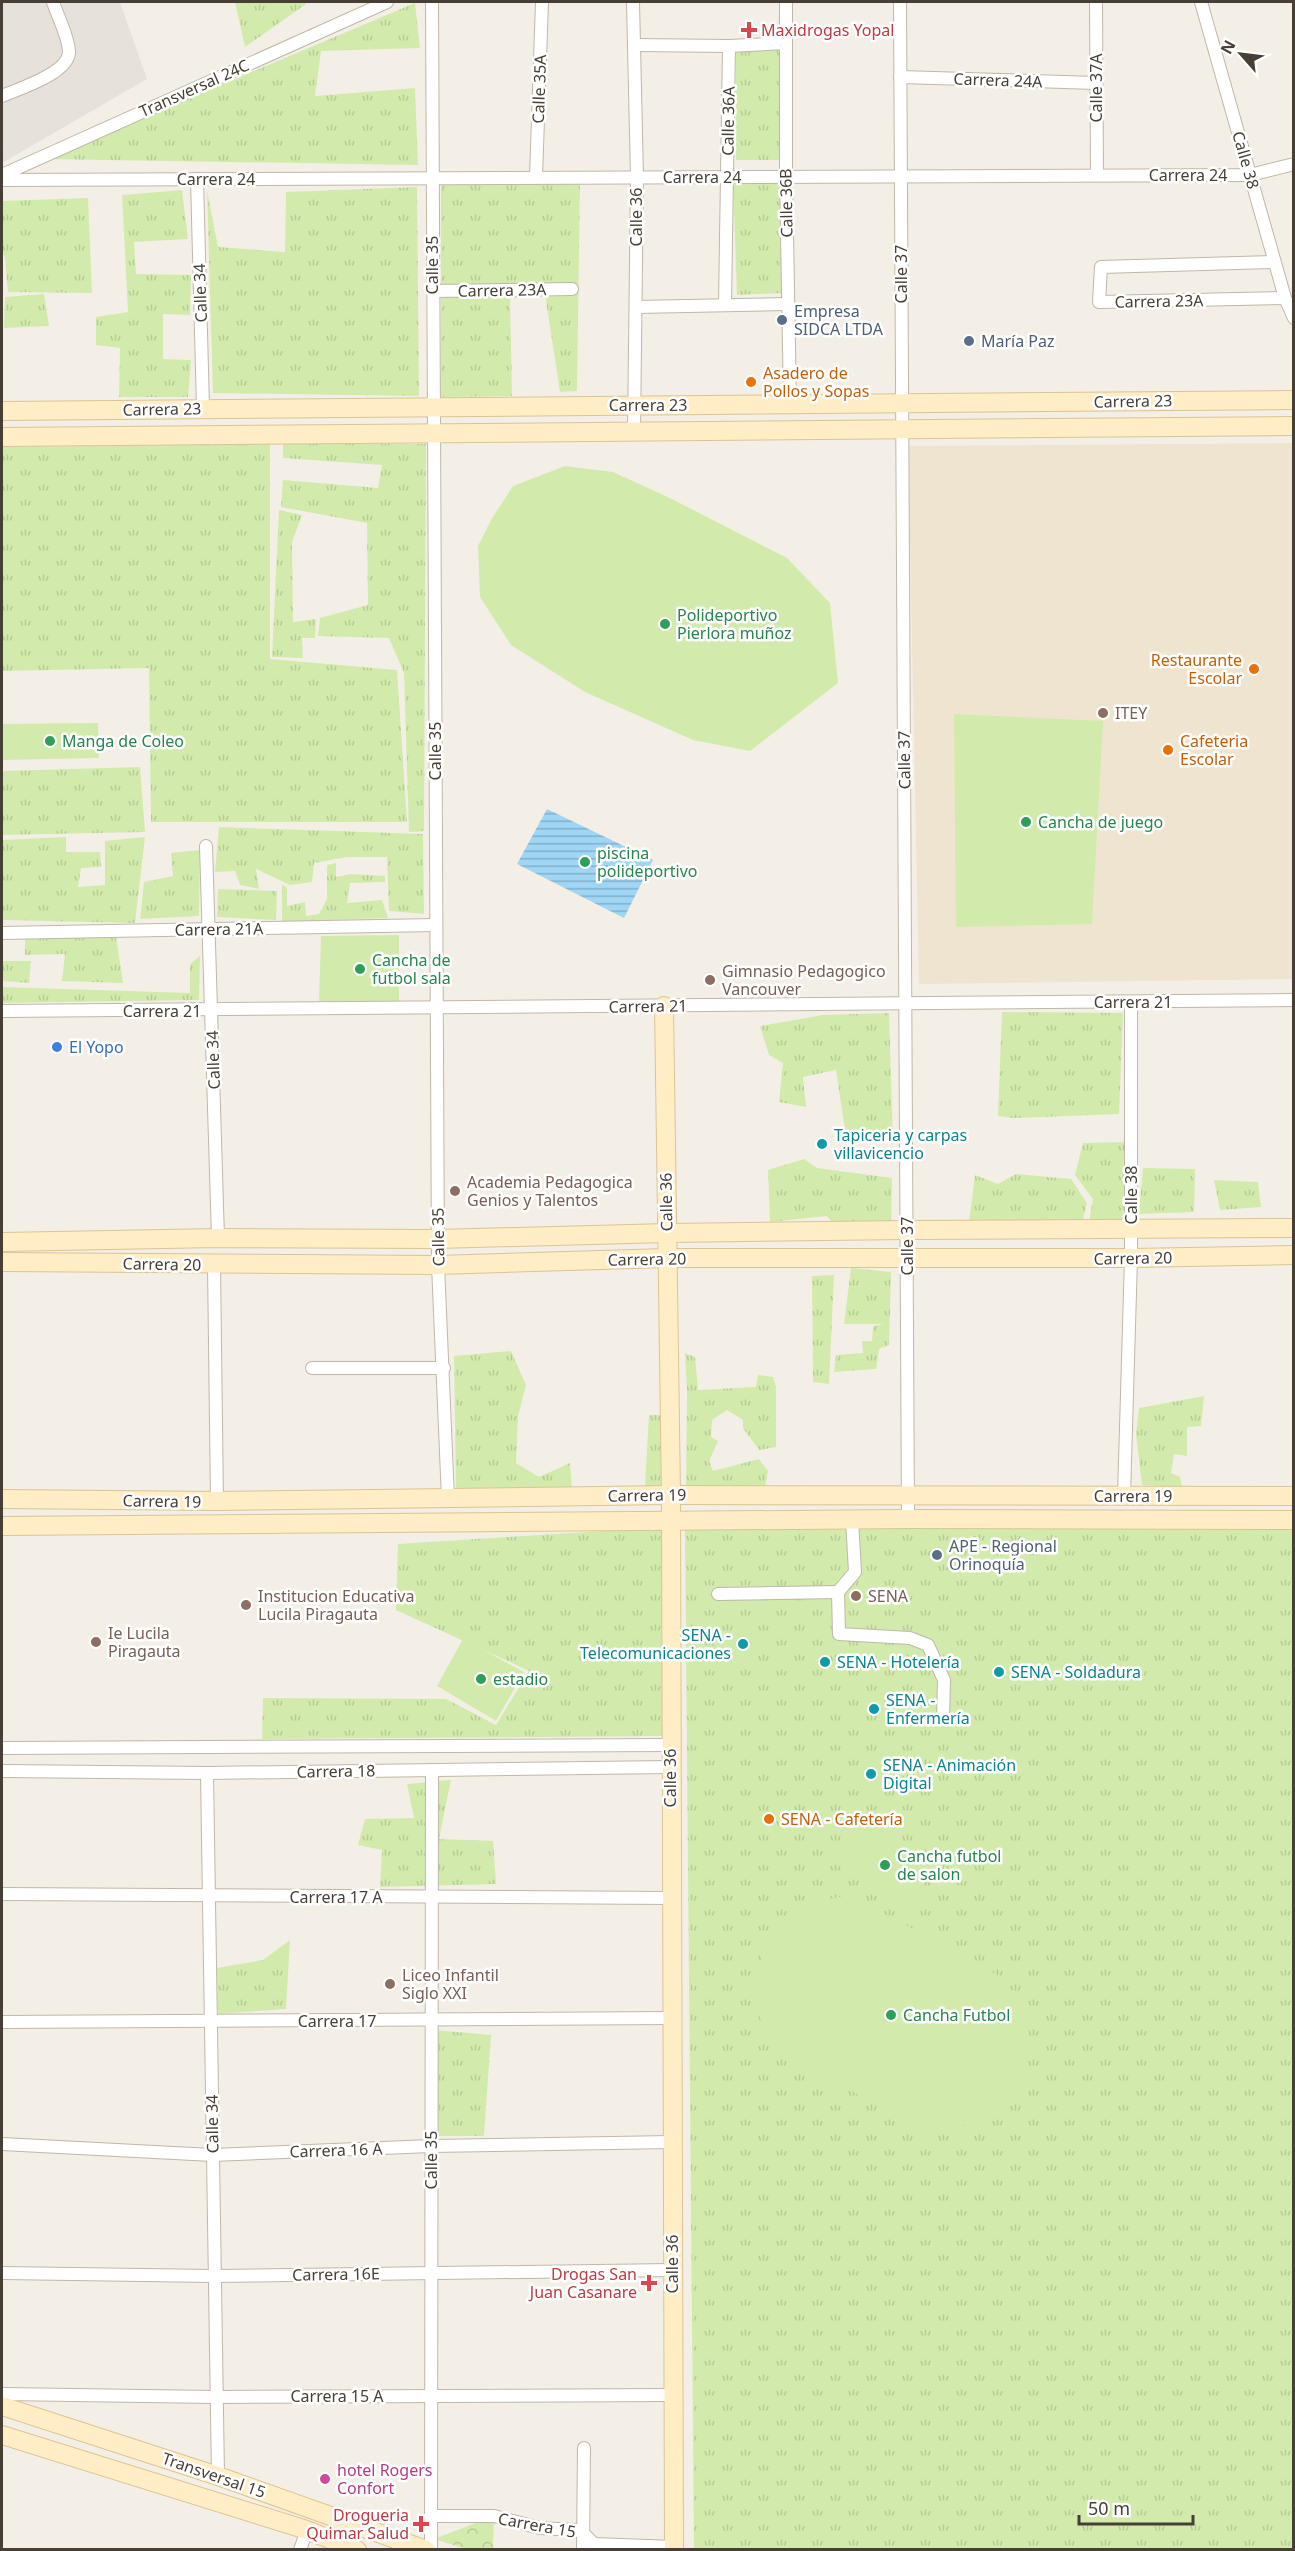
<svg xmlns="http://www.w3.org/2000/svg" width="1295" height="2551" viewBox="0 0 1295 2551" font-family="'Noto Sans',sans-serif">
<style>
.industrial{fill:#e6e1db}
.education{fill:#eee4cf}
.grass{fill:url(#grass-tufts)}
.park{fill:url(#park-crowns)}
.pitch{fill:#d2ebad}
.water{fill:url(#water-rules)}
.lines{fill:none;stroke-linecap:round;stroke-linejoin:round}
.street-casing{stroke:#c0b7a8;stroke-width:14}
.secondary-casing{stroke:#dac495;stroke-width:20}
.street{stroke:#fff;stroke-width:12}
.secondary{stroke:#ffeec5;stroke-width:18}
.health-dot{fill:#e0444e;stroke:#fff;stroke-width:2}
.service-dot{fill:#5c6f8a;stroke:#fff;stroke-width:2}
.food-dot{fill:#e8710a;stroke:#fff;stroke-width:2}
.leisure-dot{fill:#2e9e5b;stroke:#fff;stroke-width:2}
.education-dot{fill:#8d6e63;stroke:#fff;stroke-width:2}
.shop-dot{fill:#3f7fe0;stroke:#fff;stroke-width:2}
.culture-dot{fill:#0f9aa8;stroke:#fff;stroke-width:2}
.hotel-dot{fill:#d1479c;stroke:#fff;stroke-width:2}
.labels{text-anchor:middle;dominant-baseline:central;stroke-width:5;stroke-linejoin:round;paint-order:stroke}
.health-label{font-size:16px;fill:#be3a42;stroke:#fff;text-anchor:end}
.street-label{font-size:16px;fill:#473f35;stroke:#fff}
.service-label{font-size:16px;fill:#4e5e75;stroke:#fff;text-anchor:start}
.food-label{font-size:16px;fill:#c56008;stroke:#fff;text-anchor:start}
.leisure-label{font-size:16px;fill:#27864d;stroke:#fff;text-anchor:start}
.education-label{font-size:16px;fill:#785e54;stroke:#fff;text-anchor:start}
.shop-label{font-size:16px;fill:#366cbe;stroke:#fff;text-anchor:start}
.culture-label{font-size:16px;fill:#0d838f;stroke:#fff;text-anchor:start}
.hotel-label{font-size:16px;fill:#b23c85;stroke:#fff;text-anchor:start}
</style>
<defs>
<pattern id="grass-tufts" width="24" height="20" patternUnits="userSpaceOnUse" patternTransform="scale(1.5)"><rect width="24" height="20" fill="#d2ebad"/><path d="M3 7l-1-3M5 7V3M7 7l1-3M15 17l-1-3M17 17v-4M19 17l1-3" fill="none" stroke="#b6cb95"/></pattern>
<pattern id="park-crowns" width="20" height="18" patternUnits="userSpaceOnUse" patternTransform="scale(1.5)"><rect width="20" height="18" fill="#d2ebad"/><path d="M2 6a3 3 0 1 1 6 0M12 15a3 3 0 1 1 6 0" fill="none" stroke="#b6cb95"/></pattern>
<pattern id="water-rules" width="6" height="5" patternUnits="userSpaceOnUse" patternTransform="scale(1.5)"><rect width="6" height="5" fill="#9fd6f5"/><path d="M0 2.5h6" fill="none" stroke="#83afc7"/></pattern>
</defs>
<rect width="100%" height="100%" fill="#f4efe6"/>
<path class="industrial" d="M2 2H120L147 79 2 163Z"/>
<path class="education" d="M1293 443V979L919 984 908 446Z"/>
<g class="grass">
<path d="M235 2H305L306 4 245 47Z"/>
<path d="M415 3 420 48 321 51 315 96 415 88 418 165 45 159Z"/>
<rect x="736" y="46" width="46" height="114"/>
<path d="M580 182 577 391 560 392 545 294 510 299 512 396 441 397V184Z"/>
<path d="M781 182 784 293 737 295 733 184Z"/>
<path d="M417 187 419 396 213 393 207 190 218 247 285 252 286 192Z"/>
<path d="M182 190 188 239 134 242 136 274 191 275 190 315 163 314V359L191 360 188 397H119L120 348 96 345V317L128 312 122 195Z"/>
<path d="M88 198 92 293 8 292 5 258 2 251V201Z"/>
<path d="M44 294 49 326 4 328 5 297Z"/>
<path d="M283 443 426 444 424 831 409 832 404 673 389 638 318 636 320 618 368 605 367 523 281 507 283 480 378 488 382 465 283 458Z"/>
<path d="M270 444V659L397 670 407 822H151L149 668 2 671V447Z"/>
<path d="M279 510 302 515 292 542 293 622 316 619 315 638H302L303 658 272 657Z"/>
<path d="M140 767 145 832 2 835V771Z"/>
<path d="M219 827 423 834 424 914 389 911 387 857H347L314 863 312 882 290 885 256 869 259 889 240 885 235 871 215 872Z"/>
<path d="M66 837V852H100L101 867 81 868 78 887 105 885V841L145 837 135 923 2 920V840Z"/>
<path d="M200 850 199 916 140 919 144 882 173 876 171 853Z"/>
<path d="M336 863V877L351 874 385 876V882L350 883 347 903 382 900 388 918 282 922V884L287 888V906L305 902 306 916 319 914 327 899V865Z"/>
<path d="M218 889 277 891 276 920 217 917Z"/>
<path d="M116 936 123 983 62 981 65 954 25 955V939Z"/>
<path d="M200 956 199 1000 2 1003V987L190 993V964Z"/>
<path d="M2 961H31L29 983 2 981Z"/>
<path d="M1002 1012 1123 1013 1119 1114 1013 1118 998 1116Z"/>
<path d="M889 1013 893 1143 845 1130 836 1070 803 1077 806 1107 779 1102 783 1063 769 1055 760 1026 823 1015Z"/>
<path d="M1127 1142 1123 1222H1089L1093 1199 1075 1175 1083 1143Z"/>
<path d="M804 1159 817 1168 892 1178 891 1230 840 1232 827 1216 770 1222 768 1170Z"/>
<path d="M1143 1168 1195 1169 1194 1212 1139 1214Z"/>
<path d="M1016 1174 1071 1179 1087 1203 1082 1224 968 1230 975 1175 998 1184Z"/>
<path d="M1214 1180 1258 1182 1261 1207 1220 1210Z"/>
<path d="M851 1268 891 1272 889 1345 879 1349 876 1369 834 1372 836 1355 863 1353 862 1341H872L873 1326 884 1324H844Z"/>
<path d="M834 1275 829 1384 813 1382 812 1276Z"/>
<path d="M511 1351 526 1385 518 1416 516 1463 539 1477 570 1463 572 1488 456 1492 454 1356Z"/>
<path d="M685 1353 695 1357 698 1390 756 1387 758 1375 773 1377 776 1387V1447L759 1450 743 1428V1420L727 1410 712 1420 711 1437 718 1441 709 1461 713 1471 759 1459 768 1471 765 1486 686 1493 687 1390Z"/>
<path d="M1204 1396 1201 1426 1187 1427V1456L1174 1454 1171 1473 1180 1477 1182 1487 1142 1485 1136 1434 1139 1408Z"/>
<path d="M649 1415H668L666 1487 645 1486Z"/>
<path d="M1293 1526V2549H694L685 1528Z"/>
<path d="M664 1527 665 1736 262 1739 263 1698 446 1699 496 1725 529 1671 396 1610 398 1544Z"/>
<path d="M451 1780 439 1839 493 1841 496 1884 380 1887 382 1850 358 1845 365 1819 414 1818 407 1784Z"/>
<path d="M290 1940 286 2009 218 2014 217 1968 263 1960Z"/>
<path d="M434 2030 491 2035 484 2136H431Z"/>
</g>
<path class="park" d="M494 2516 493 2549H466L434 2539Z"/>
<g class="pitch">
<path d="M565 466 613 472 670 498 787 558 830 603 838 683 750 751 693 740 585 692 511 645 480 597 478 546 491 520 513 486Z"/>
<path d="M954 714 1103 721 1092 924 956 927Z"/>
<path d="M98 723 99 758 2 760V724Z"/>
<path d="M399 935V1002L319 1001 321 936Z"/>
<path d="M463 1639 524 1672 496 1721 437 1686Z"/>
<path d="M857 1825 933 1866 912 1905 836 1864Z"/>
<path d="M841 1897 858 1900 985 1967C1057 2008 1038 2118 954 2127 945 2129 932 2130 923 2126 894 2116 784 2057 768 2034 741 1995 761 1928 802 1907 814 1900 827 1899 841 1897Z"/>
</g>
<path class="water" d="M547 809 653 860 624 918 517 864Z"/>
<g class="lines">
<defs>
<g id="street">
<path d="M432 2 438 1265 448 1499"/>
<path d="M633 2 637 177 634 432"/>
<path d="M786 2V176L790 404"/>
<path d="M900 2 908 1519"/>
<path d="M1096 2 1097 175"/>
<path d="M1201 2 1285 298 1294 318"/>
<path d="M635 45 729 46 786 43"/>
<path d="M900 77 1096 83"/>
<path d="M2 96C18 89 70 73 69 51 68 36 58 17 53 2"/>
<path d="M2 175 387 2"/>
<path d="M536 177 542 2"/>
<path d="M197 179 203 408"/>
<path d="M2 180 1250 175 1294 164"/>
<path d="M1274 262 1101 267 1099 302 1285 298"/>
<path d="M433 291 572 289"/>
<path d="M725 304 729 46"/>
<path d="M636 307 787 304"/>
<path d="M206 846 218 1238"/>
<path d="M2 933 436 925"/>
<path d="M2 1011 1294 1000"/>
<path d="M214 1265 217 1501"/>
<path d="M312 1368H444"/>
<path d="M1124 1496 1131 1258V1002"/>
<path d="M852 1520 855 1572 838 1592 839 1634 910 1638 928 1645 944 1680 943 1718"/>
<path d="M718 1594 838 1592"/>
<path d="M2 1748 670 1745"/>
<path d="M2 1771 207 1773 670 1767"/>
<path d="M207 1773 218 2476"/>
<path d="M2 1894 671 1898"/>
<path d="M2 2022 673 2018"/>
<path d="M2 2144 212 2155 431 2146 671 2142"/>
<path d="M2 2273 213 2276 671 2270"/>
<path d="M2 2394 215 2397 672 2395"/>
<path d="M431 2516H494L540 2528 575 2530 583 2533 594 2544 674 2547"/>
<path d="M300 2550 307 2530"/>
<path d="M431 2550 432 1770"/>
<path d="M583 2550 584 2448"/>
</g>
<g id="secondary">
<path d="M2 411 1294 400"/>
<path d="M2 437 1294 426"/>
<path d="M664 1006 671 1495 674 2550"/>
<path d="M2 1242 218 1238 438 1239 667 1233 907 1230 1294 1228"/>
<path d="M2 1262 438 1265 667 1258H1131L1294 1255"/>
<path d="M2 1499 217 1501 671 1495 1294 1496"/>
<path d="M2 1526 908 1519 1294 1520"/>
<path d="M2 2406 218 2476 426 2550"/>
<path d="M2 2435 307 2530 357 2550"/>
</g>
</defs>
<use href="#street" class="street-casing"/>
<use href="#secondary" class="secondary-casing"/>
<use href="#street" class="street"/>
<use href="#secondary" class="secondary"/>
</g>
<g class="health-dot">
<path d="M746 21h6v6h6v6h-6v6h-6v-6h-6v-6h6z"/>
<path d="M646 2274h6v6h6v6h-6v6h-6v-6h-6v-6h6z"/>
<path d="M418 2515h6v6h6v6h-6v6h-6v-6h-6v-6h6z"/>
</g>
<g class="service-dot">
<circle cx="782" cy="320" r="6"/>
<circle cx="969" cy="341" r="6"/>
<circle cx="937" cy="1555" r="6"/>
</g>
<g class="food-dot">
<circle cx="751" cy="382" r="6"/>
<circle cx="1254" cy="669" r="6"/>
<circle cx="1168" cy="750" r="6"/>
<circle cx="769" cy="1819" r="6"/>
</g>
<g class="leisure-dot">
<circle cx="665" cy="624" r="6"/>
<circle cx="50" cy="741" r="6"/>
<circle cx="1026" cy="822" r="6"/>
<circle cx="585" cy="862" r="6"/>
<circle cx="360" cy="969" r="6"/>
<circle cx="481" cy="1679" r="6"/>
<circle cx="885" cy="1865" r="6"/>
<circle cx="891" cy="2015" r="6"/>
</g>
<g class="education-dot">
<circle cx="1103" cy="713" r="6"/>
<circle cx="710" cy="980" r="6"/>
<circle cx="455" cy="1191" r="6"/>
<circle cx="856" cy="1596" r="6"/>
<circle cx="246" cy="1605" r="6"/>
<circle cx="96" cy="1642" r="6"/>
<circle cx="390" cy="1984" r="6"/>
</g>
<circle class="shop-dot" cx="57" cy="1047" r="6"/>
<g class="culture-dot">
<circle cx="822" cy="1144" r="6"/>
<circle cx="743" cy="1644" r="6"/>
<circle cx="825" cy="1662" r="6"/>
<circle cx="999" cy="1672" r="6"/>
<circle cx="874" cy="1709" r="6"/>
<circle cx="871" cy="1774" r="6"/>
</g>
<circle class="hotel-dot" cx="325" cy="2479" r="6"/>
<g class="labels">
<g class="health-label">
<text x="761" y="30" text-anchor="start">Maxidrogas Yopal</text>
<text x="637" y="2274">Drogas San<tspan x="637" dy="18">Juan Casanare</tspan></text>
<text x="409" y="2515">Drogueria<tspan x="409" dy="18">Quimar Salud</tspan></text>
</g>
<g class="street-label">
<text transform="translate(998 80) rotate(2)">Carrera 24A</text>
<text transform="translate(194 88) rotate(-24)">Transversal 24C</text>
<text transform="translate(1096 88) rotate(-90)">Calle 37A</text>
<text transform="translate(539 89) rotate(-88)">Calle 35A</text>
<text transform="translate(728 121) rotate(-89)">Calle 36A</text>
<text transform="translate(1246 160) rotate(74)">Calle 38</text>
<text x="1188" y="175">Carrera 24</text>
<text x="702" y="177">Carrera 24</text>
<text x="216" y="179">Carrera 24</text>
<text transform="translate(786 203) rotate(-91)">Calle 36B</text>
<text transform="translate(636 217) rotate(-90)">Calle 36</text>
<text transform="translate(432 265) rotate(-90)">Calle 35</text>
<text transform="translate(901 274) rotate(-90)">Calle 37</text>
<text transform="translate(502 290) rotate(-1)">Carrera 23A</text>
<text transform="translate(200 293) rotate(-92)">Calle 34</text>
<text transform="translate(1159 301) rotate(-1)">Carrera 23A</text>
<text transform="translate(1133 401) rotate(-1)">Carrera 23</text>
<text x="648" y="405">Carrera 23</text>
<text transform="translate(162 409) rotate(-1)">Carrera 23</text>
<text transform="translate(435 751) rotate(-90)">Calle 35</text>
<text transform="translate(904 760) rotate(-91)">Calle 37</text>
<text transform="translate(219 929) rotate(-1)">Carrera 21A</text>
<text x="1133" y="1002">Carrera 21</text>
<text transform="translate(648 1006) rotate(-1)">Carrera 21</text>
<text x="162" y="1011">Carrera 21</text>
<text transform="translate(213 1060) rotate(-92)">Calle 34</text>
<text transform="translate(1131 1195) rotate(-90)">Calle 38</text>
<text transform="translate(666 1202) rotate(-91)">Calle 36</text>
<text transform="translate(438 1237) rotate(-91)">Calle 35</text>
<text transform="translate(907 1246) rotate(-90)">Calle 37</text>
<text transform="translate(1133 1258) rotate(-1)">Carrera 20</text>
<text transform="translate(647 1259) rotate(-1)">Carrera 20</text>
<text transform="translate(162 1264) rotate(1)">Carrera 20</text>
<text transform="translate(647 1495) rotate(-1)">Carrera 19</text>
<text x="1133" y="1496">Carrera 19</text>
<text transform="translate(162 1501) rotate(1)">Carrera 19</text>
<text transform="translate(336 1771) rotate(-1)">Carrera 18</text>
<text transform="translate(670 1778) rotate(-90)">Calle 36</text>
<text x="336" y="1897">Carrera 17 A</text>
<text x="337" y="2021">Carrera 17</text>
<text transform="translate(212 2124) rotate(-91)">Calle 34</text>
<text transform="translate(336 2150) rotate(-2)">Carrera 16 A</text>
<text transform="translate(431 2160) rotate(-90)">Calle 35</text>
<text transform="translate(672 2264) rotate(-90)">Calle 36</text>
<text transform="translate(336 2274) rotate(-1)">Carrera 16E</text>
<text x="337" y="2396">Carrera 15 A</text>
<text transform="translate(214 2475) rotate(19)">Transversal 15</text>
<text transform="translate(537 2525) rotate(10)">Carrera 15</text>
</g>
<g class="service-label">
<text x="794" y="311">Empresa<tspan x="794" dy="18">SIDCA LTDA</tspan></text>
<text x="981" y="341">María Paz</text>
<text x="949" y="1546">APE - Regional<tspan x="949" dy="18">Orinoquía</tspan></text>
</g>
<g class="food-label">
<text x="763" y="373">Asadero de<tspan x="763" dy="18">Pollos y Sopas</tspan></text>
<text x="1242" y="660" text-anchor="end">Restaurante<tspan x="1242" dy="18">Escolar</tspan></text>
<text x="1180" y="741">Cafeteria<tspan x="1180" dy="18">Escolar</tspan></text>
<text x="781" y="1819">SENA - Cafetería</text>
</g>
<g class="leisure-label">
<text x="677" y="615">Polideportivo<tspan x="677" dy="18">Pierlora muñoz</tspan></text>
<text x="62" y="741">Manga de Coleo</text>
<text x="1038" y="822">Cancha de juego</text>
<text x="597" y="853">piscina<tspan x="597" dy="18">polideportivo</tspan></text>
<text x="372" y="960">Cancha de<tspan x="372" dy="18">futbol sala</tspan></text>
<text x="493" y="1679">estadio</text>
<text x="897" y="1856">Cancha futbol<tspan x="897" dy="18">de salon</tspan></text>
<text x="903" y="2015">Cancha Futbol</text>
</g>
<g class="education-label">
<text x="1115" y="713">ITEY</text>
<text x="722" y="971">Gimnasio Pedagogico<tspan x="722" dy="18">Vancouver</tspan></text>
<text x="467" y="1182">Academia Pedagogica<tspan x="467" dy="18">Genios y Talentos</tspan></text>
<text x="258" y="1596">Institucion Educativa<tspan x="258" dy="18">Lucila Piragauta</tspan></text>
<text x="868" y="1596">SENA</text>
<text x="108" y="1633">Ie Lucila<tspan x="108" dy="18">Piragauta</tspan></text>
<text x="402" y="1975">Liceo Infantil<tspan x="402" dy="18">Siglo XXI</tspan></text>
</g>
<g class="shop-label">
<text x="69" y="1047">El Yopo</text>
</g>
<g class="culture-label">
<text x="834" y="1135">Tapiceria y carpas<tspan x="834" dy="18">villavicencio</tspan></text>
<text x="731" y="1635" text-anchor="end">SENA -<tspan x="731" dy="18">Telecomunicaciones</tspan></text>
<text x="837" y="1662">SENA - Hotelería</text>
<text x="1011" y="1672">SENA - Soldadura</text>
<text x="886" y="1700">SENA -<tspan x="886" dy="18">Enfermería</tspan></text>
<text x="883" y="1765">SENA - Animación<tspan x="883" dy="18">Digital</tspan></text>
</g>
<g class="hotel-label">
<text x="337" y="2470">hotel Rogers<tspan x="337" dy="18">Confort</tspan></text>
</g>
</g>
<rect width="1295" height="2551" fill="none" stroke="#473f35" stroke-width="6"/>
<g transform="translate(1241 54) rotate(298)" stroke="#ffffff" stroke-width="4.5" paint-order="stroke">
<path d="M0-4.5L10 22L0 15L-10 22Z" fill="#473f35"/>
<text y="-9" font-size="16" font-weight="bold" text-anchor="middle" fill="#473f35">N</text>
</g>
<path d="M1079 2515v9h114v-9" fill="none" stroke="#473f35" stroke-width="3"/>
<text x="1088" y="2515" font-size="18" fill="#473f35" stroke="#ffffff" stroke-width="4.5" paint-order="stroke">50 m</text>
</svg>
